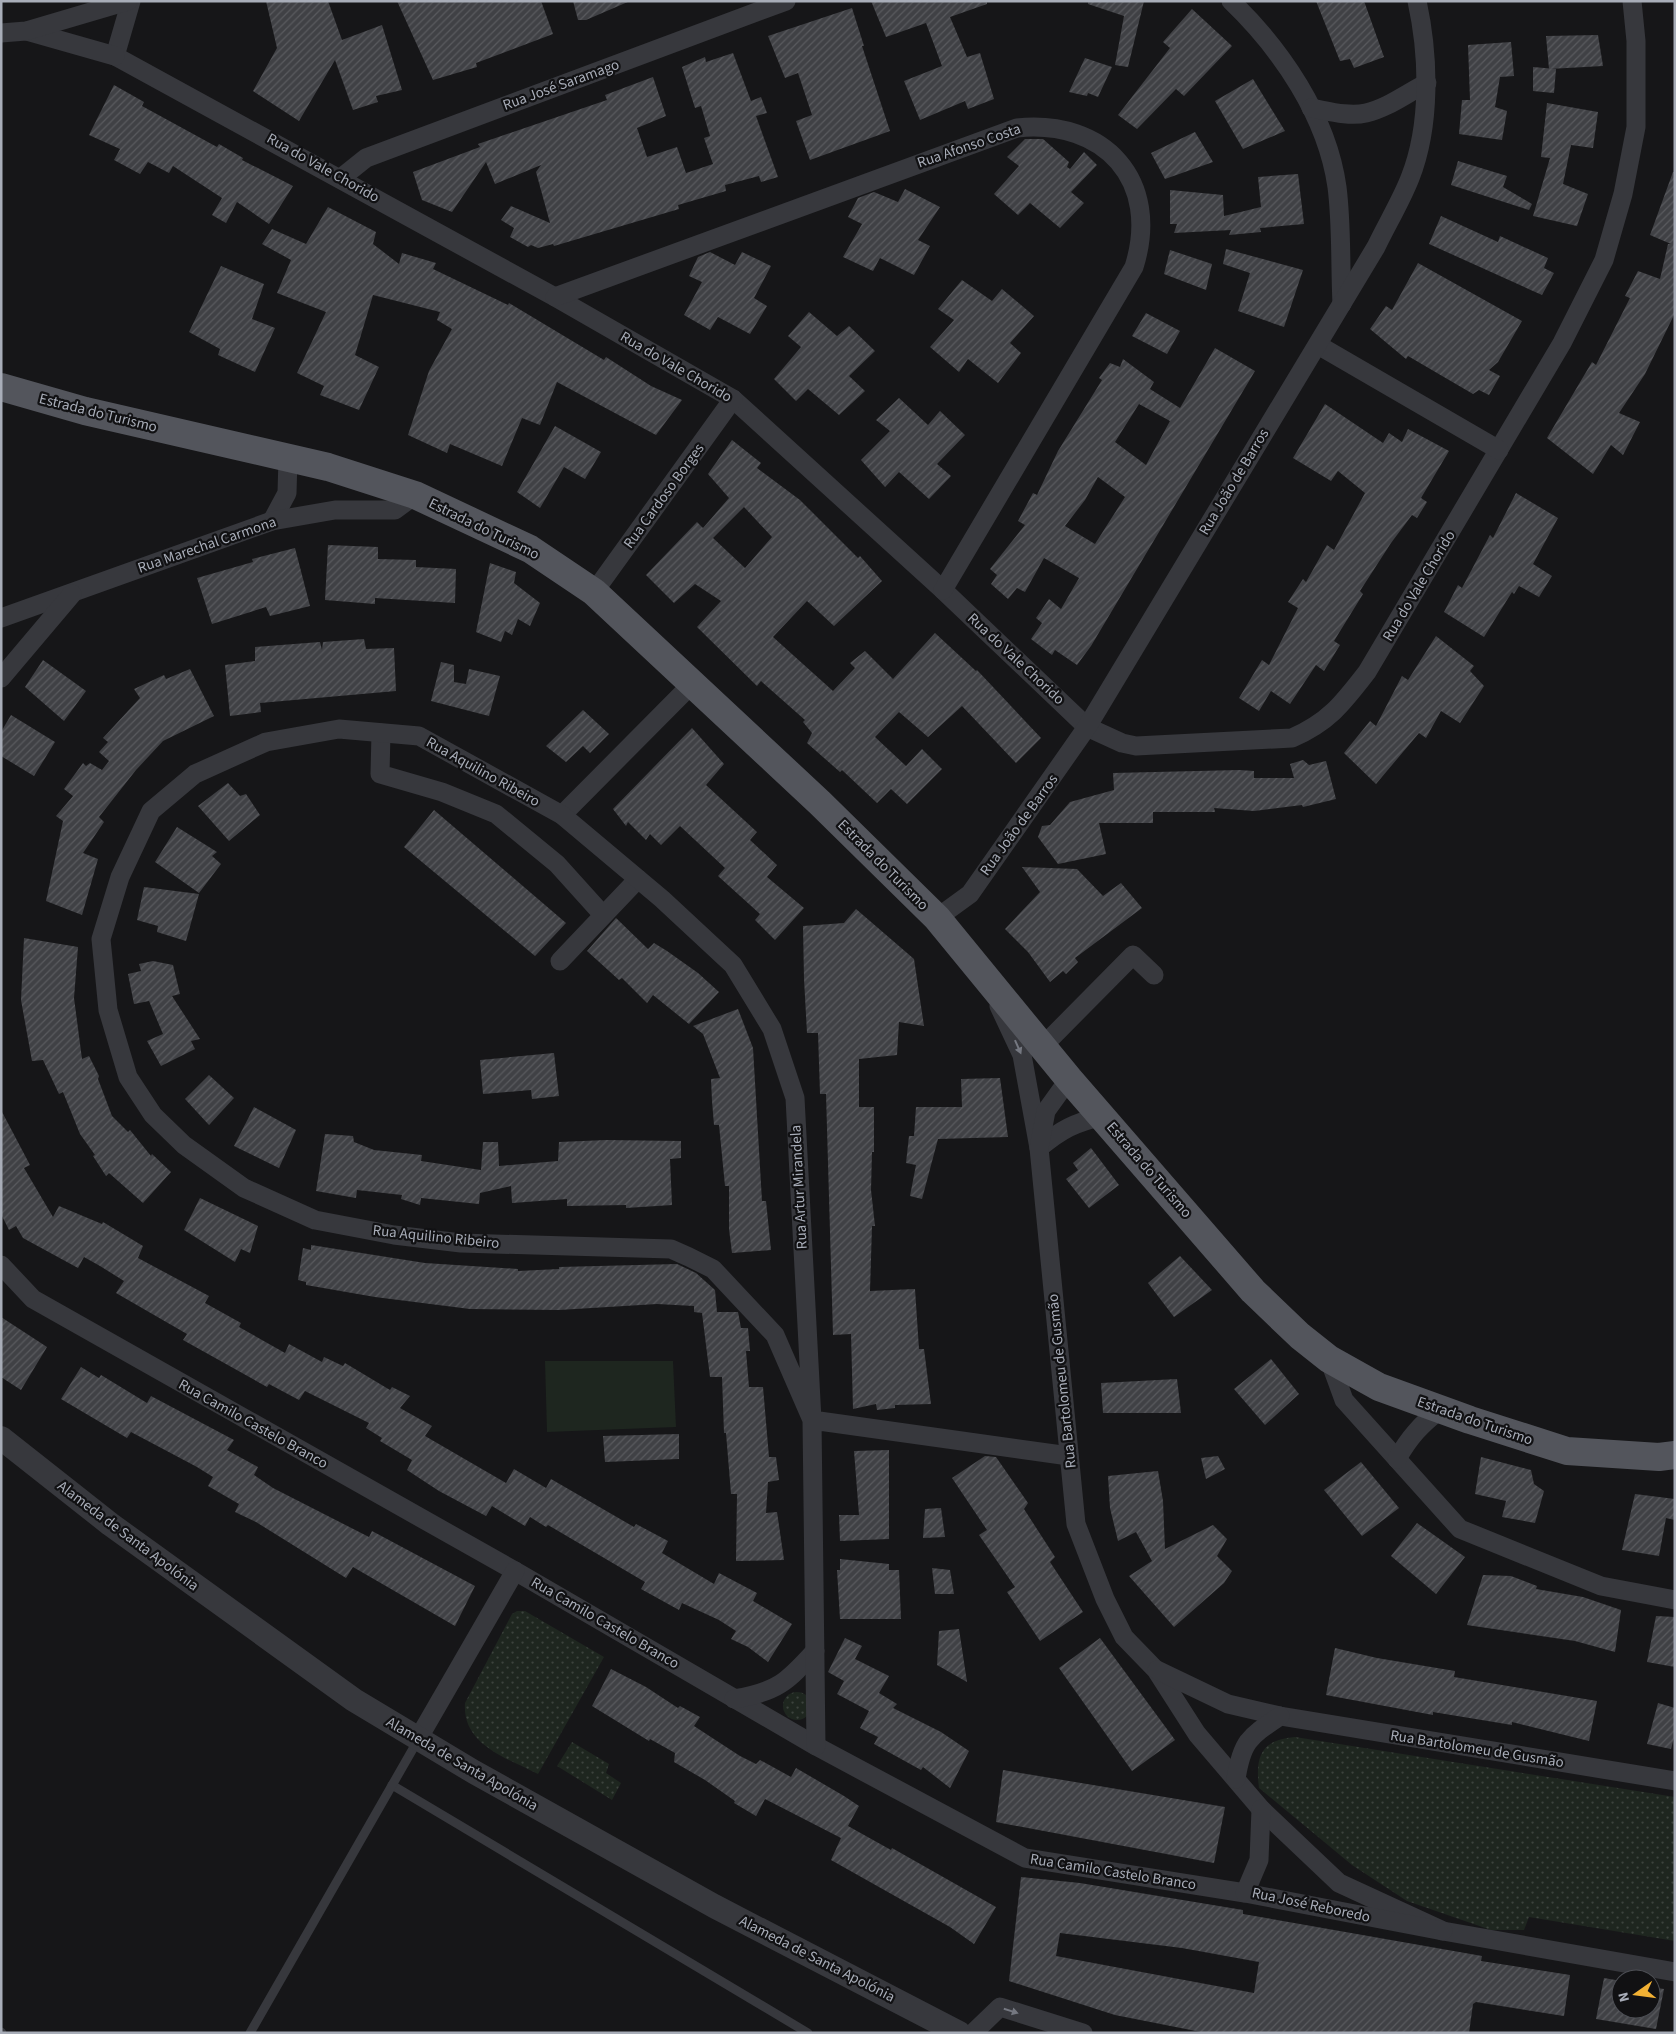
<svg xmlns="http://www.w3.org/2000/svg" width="1676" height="2034" viewBox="0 0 1676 2034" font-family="'Source Sans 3',sans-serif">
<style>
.grass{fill:#1e261f}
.garden{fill:url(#garden-dots)}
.building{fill:url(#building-hatch);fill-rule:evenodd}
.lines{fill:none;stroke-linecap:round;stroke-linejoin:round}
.service{stroke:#37383d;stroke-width:9}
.minor{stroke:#37383d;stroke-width:19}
.tertiary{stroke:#37383d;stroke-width:24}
.primary{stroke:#53555c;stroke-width:28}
.oneway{fill:#757881}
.labels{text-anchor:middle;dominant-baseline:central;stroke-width:4.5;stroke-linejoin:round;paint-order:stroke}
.street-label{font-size:15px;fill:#a8adb8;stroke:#111113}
</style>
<defs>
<pattern id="garden-dots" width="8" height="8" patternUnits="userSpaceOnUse" patternTransform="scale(1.25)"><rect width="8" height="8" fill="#1e261f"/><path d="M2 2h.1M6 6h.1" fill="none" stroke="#3c433d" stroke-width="1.8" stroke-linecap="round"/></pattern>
<pattern id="building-hatch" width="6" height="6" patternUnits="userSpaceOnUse" patternTransform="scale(1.25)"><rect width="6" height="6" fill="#404145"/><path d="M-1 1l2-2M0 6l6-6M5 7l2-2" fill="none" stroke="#595a5e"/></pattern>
</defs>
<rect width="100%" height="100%" fill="#161618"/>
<path class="grass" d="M545 1361H673L676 1427 547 1432Z"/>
<g class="garden">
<path d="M517 1611H525L604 1657 538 1774C507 1758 462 1745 465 1703L512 1614Z"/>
<circle cx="797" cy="1706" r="14"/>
<path d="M1295 1737 1675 1797V1941L1529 1917 1524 1930H1491L1407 1901 1352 1865 1259 1788C1255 1756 1261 1740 1295 1737Z"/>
<path d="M572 1742 609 1764 606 1773 621 1783 612 1800 557 1766Z"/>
</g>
<g class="building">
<path d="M266 1H328L342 40 382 25 402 90 376 96 378 102 353 110 335 60 299 121 253 91 277 48Z"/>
<path d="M397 1H541L553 34 476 63 477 67 433 80Z"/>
<path d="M573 1H630L586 20H578Z"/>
<path d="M871 1H987V4L950 17 967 57 980 53 994 99 968 109 965 101 920 120 904 81 942 66 926 23 886 37Z"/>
<path d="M1088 1H1144L1128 67 1115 65 1124 16 1088 4Z"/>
<path d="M1316 1H1364L1384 57 1354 68 1350 59 1340 61Z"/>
<path d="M852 8 864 46H862L890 131 810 160 796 121 812 115 798 73 785 78 768 36Z"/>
<path d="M1192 9 1232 46 1184 96 1176 89 1137 129 1118 115 1170 48 1163 42Z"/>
<path d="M1598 35 1603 66 1549 69 1546 36Z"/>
<path d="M1511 42 1514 76 1500 77 1495 107 1507 111 1502 140 1459 134 1462 100H1470L1468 45Z"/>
<path d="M733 53 751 101 761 97 767 113 756 116 778 177 761 182 759 176 725 185 726 191 678 205 679 209 554 246 553 244 538 248 531 245 528 247 510 237 514 228 501 220 511 206 550 223 536 172 541 165 495 184 486 162 452 212 422 200 413 172 480 147 478 144 607 100 605 95 653 77 666 116 637 128 647 157 677 147 686 173 713 164 704 138 710 136 701 106 695 108 682 67 705 57 706 62Z"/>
<path d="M1085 58 1112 67 1098 97 1088 93 1087 96 1069 92Z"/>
<path d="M1533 67 1556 69 1554 93 1533 91Z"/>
<path d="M1253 79 1285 131 1243 149 1215 101Z"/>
<path d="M114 85 144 102 142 106 217 147 219 144 243 158 242 160 293 186 269 224 237 202 226 223 212 215 222 198 173 166 169 173 148 162 140 174 114 160 120 149 89 135Z"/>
<path d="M1547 103 1598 112 1593 148 1571 145 1563 184 1588 194 1577 226 1533 216 1550 158 1541 157Z"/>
<path d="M1195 132 1213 162 1165 179 1151 153Z"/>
<path d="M1025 139H1043L1069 162 1067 167 1070 169 1084 152 1097 165 1071 192 1084 203 1060 228 1030 203 1018 215 994 194 1019 166 1007 157Z"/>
<path d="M1458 161 1507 176 1503 187 1532 204 1529 210 1451 185Z"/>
<path d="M1673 172H1675V313L1645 374 1619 413 1640 422 1623 455 1611 445 1593 474 1547 438 1592 362 1596 365 1630 298 1625 296 1638 271 1660 279 1668 244H1671L1650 235Z"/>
<path d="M1298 174 1304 224 1260 228 1261 232 1229 235 1231 230 1174 233 1177 224H1170V190L1223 195 1224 216 1261 207 1258 177Z"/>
<path d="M905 189 940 207 918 240 930 246 914 275 880 258 873 271 843 257 862 224 848 217 858 198 874 192 898 202Z"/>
<path d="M328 207 376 232 373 244 399 264 402 253 436 263 433 269 508 305 509 303 604 360 606 357 651 386 682 400 656 435 557 382 540 425 522 418 502 466 450 444 447 453 408 435 429 371 452 329 437 320 440 312 373 295 355 355 379 367 359 410 320 395 324 386 297 373 326 312 277 293 291 260 262 244 272 229 306 244Z"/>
<path d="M1441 216 1498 242 1500 236 1548 258 1544 268 1554 273 1542 295 1429 244Z"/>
<path d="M1226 249 1303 270 1284 327 1238 311 1250 273 1223 264Z"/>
<path d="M1170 250 1212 264 1206 290 1164 274Z"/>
<path d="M710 252 735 265 742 252 771 266 754 298 767 306 750 334 718 317 710 330 684 315 702 282 689 276 698 257Z"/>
<path d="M1418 263 1522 321 1498 362 1489 370 1500 376 1489 395 1479 390 1473 394 1408 356 1406 359 1370 329 1386 306 1392 310Z"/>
<path d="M221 266 264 284 252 319 275 328 255 372 218 355 220 349 189 332Z"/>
<path d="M962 280 992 301 1002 289 1034 316 1010 343 1021 353 998 383 968 359 959 372 930 347 954 320 938 309Z"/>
<path d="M809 312 837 336 849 326 875 351 849 376 865 391 839 415 808 389 796 401 774 379 801 347 788 336Z"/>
<path d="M1146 313 1180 331 1167 354 1132 336Z"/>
<path d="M1215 348 1255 371 1091 646 1077 665 1055 650 1052 655 1031 639 1042 623 1036 618 1049 599 1061 609 1079 578 1044 558 1025 592 1017 588 1008 599 991 584 997 575 990 569 1025 525 1018 521 1033 493 1037 495 1058 451 1102 380 1099 378 1110 363 1120 367 1123 359 1154 382 1150 389 1180 408ZM1139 404 1170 421 1146 465 1115 442ZM1098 477 1125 497 1095 544 1065 526 1085 500Z"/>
<path d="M899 398 928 425 940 411 965 435 937 464 951 476 929 499 899 472 885 487 861 460 890 431 876 420Z"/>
<path d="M1325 404 1383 443 1389 433 1402 442 1408 429 1449 451 1421 498 1427 502 1417 518 1412 515 1391 543 1360 591 1363 594 1334 641 1340 645 1324 671 1316 665 1290 704 1271 691 1259 711 1239 698 1262 660 1269 665 1298 608 1288 602 1303 579 1306 582 1327 545 1334 550 1365 493 1338 471 1331 481 1293 458Z"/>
<path d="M555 426 601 452 585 479 564 467 540 508 517 492Z"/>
<path d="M732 440 761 463 757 468 800 500 858 558 860 556 882 581 834 626 807 601 773 637 833 691 855 668 850 663 865 651 893 679 935 633 976 671 977 670 1041 738 1016 763 962 706 928 737 899 712 875 737 906 766 922 749 942 769 907 804 891 789 877 803 842 770 840 772 807 743 812 733 803 722 805 720 761 681 757 686 697 627 721 601 695 584 674 603 646 575 697 522 703 528 729 498 708 474ZM744 507 772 537 745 568 713 538Z"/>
<path d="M1516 493 1558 518 1533 564 1552 576 1539 597 1519 586 1514 594 1512 592 1484 637 1444 612 1458 585 1462 588 1490 535 1493 538Z"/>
<path d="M328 545 378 547V559L416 560V567L456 569 455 603 375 598V604L325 600Z"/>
<path d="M295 548 310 606 270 616 266 607 212 624 197 578 253 562 252 559Z"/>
<path d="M490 563 516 572 514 583 540 603 530 626 518 619 512 635 505 631 501 642 476 632Z"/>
<path d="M1436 636 1474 666 1470 671 1484 686 1460 723 1441 711 1426 738 1419 733 1376 784 1344 753 1370 721 1376 726 1402 676 1408 680Z"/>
<path d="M364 639 366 649 394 648 396 691 260 703 261 712 230 716 225 665 255 661V647L320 642 322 650 323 642Z"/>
<path d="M43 660 86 691 64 721 25 687Z"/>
<path d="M441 662 454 665V682L466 684 469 669 500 676 489 716 431 701Z"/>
<path d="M190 669 214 716 163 741 136 770 99 817 104 822 83 853 98 859 82 915 46 901 63 821 56 816 73 796 64 789 83 763 86 766 90 763 102 770 109 761 99 752 108 742 103 738 140 698 134 689 164 675 166 679Z"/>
<path d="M583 710 609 734 590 753 583 746 566 762 546 746Z"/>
<path d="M11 715 55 742 34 776 1 756V732Z"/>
<path d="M692 728 724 764 706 785 757 832 750 840 777 865 767 877 804 908 775 940 755 920 760 914 718 876 725 868 680 826 661 845 650 834 646 840 628 822 626 826 613 809Z"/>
<path d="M1303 760 1309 765 1326 761 1336 799 1303 807 1302 805 1254 811 1214 808 1215 812H1153V823H1099L1106 854 1058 864 1038 837 1042 826 1050 825 1070 802 1114 790 1113 773 1239 770 1254 771V778H1294L1290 764Z"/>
<path d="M228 783 240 796 246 794 260 815 229 841 198 806Z"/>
<path d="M434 810 566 923 535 956 404 847Z"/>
<path d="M177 827 217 852 212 856 221 864 199 893 155 862Z"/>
<path d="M1022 867 1077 869 1103 896 1121 883 1142 908 1075 958 1078 962 1066 974 1063 971 1050 982 1028 952 1005 929 1040 892Z"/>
<path d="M144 887 199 894 186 941 157 932 158 926 137 920Z"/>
<path d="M856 909 914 959 924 1026 899 1022 897 1055 859 1059V1107H874V1152H872L871 1190 875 1226H872L870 1291 915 1289 919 1349H924L931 1404 895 1405V1408L877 1410 876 1404 853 1409 851 1334 833 1335 826 1094H820L818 1033H807L804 979 803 926 844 923Z"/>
<path d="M616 918 648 949 654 943 667 951 698 973 719 992 689 1024 653 995 647 1003 622 978 619 980 587 951Z"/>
<path d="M24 938 78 947 74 998 82 1059 89 1056 99 1076 98 1079 112 1116 128 1132 130 1130 151 1156 152 1154 171 1172 143 1203 109 1173 106 1176 93 1156 95 1155 80 1134 63 1092 59 1094 43 1060 32 1061 21 1000Z"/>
<path d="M153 961 173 965 180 994 172 996 200 1039 191 1041 195 1049 161 1066 147 1041 163 1034 149 1001 134 1004 128 974 141 971 139 964Z"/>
<path d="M738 1009 753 1048 762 1201H766L771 1250 732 1253 729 1229V1186H725L719 1125H714L712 1101 711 1079 720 1078 703 1034 693 1026Z"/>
<path d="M554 1053 559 1096 532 1099 531 1090 483 1094 480 1060Z"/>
<path d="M209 1075 234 1098 209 1125 185 1099Z"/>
<path d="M1000 1078 1008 1137 938 1139 922 1199 910 1196 916 1165 906 1163 909 1136H914L916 1107H962L961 1079Z"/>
<path d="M254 1107 296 1130 279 1168 234 1146Z"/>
<path d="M1 1110 30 1165 24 1168 53 1217 59 1206 102 1224 103 1222 143 1246 138 1258 209 1296 205 1303 241 1323 239 1327 285 1353 289 1344 322 1362 324 1357 343 1366 345 1363 390 1390 392 1387 410 1396 400 1408 432 1426 425 1436 506 1483 514 1469 546 1488 551 1479 634 1527 636 1524 668 1541 662 1553 714 1584 719 1573 757 1593 753 1601 792 1624 768 1662 748 1647 731 1639 736 1631 719 1620 682 1603 679 1610 641 1589 645 1582 548 1525 546 1527 530 1517 525 1526 492 1506 486 1516 439 1491 407 1470 412 1460 380 1441 382 1438 366 1428 369 1423 305 1391 299 1400 269 1384 267 1387 183 1340 187 1334 116 1293 124 1281 100 1266 84 1257 78 1268 23 1238 16 1226 9 1230 1 1214Z"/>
<path d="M325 1134 353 1136 354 1142 374 1150 422 1155 421 1161 481 1170 483 1142H498L499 1166 558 1161 559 1142 606 1140 681 1141V1158L670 1159 672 1205 626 1208V1205L567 1206V1199L512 1203 511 1186 480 1193 479 1204 421 1198 420 1205 401 1199 402 1195 357 1190 356 1198 316 1191Z"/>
<path d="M1091 1148 1119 1185 1089 1208 1066 1179 1078 1170 1073 1163Z"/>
<path d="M200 1198 258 1226 250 1253 241 1249 235 1262 184 1230Z"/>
<path d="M311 1245 425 1263 518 1269V1271L559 1269V1267L677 1264 696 1273 715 1290 717 1312H738L741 1328H748L750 1351H746L749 1387H763L769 1457H776L779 1480 768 1482 766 1513 777 1512 784 1560 736 1561 737 1494H731L726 1433H724L722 1377H710L702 1313 694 1312V1306L657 1304 559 1310 470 1309 375 1297 306 1285V1282L298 1280 303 1248 311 1250Z"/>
<path d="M1180 1256 1212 1290 1174 1317 1148 1283Z"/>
<path d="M1 1317 47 1347 21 1390 1 1377Z"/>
<path d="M1271 1359 1299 1394 1265 1425 1234 1389Z"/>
<path d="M81 1367 99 1378 101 1375 147 1403 151 1396 234 1440 227 1450 258 1467 254 1475 273 1488 369 1537 372 1531 475 1586 455 1626 353 1567 346 1578 256 1522 235 1512 239 1504 208 1486 213 1477 197 1467 131 1432 127 1438 61 1399Z"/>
<path d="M1177 1379 1181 1413H1103L1101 1383Z"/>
<path d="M679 1434V1459L605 1462 603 1436Z"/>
<path d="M889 1450V1539L840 1541 839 1515H859L854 1451Z"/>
<path d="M985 1456 996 1457 1028 1503 1024 1509 1055 1557 1050 1562 1083 1612 1040 1641 1007 1592 1015 1587 979 1535 987 1530 952 1478Z"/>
<path d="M1218 1456 1225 1469 1206 1479 1201 1458Z"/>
<path d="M1481 1457 1531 1470 1534 1484 1544 1491 1535 1523 1502 1517 1506 1501 1475 1494Z"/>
<path d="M1361 1462 1399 1508 1362 1536 1324 1490Z"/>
<path d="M1158 1471 1163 1501 1165 1549 1213 1525 1227 1539 1217 1556 1232 1571 1224 1583 1174 1627 1129 1576 1152 1561 1136 1532 1118 1541 1110 1508 1108 1476Z"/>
<path d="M1635 1494 1675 1499V1520L1666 1518 1659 1556 1622 1550Z"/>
<path d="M941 1508 945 1537 923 1538 925 1509Z"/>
<path d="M1417 1523 1465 1557 1436 1594 1391 1556Z"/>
<path d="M840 1559 889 1564V1570H899L901 1619H840L837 1570H840Z"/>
<path d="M932 1568 950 1570 954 1594H935Z"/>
<path d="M1483 1575 1511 1576 1537 1586 1536 1589 1583 1597 1621 1610 1615 1652 1575 1641 1467 1625Z"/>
<path d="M1656 1616 1675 1617V1667L1647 1662Z"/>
<path d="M959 1629 967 1682 937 1665 939 1631Z"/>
<path d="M845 1638 862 1646 855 1659 889 1676 879 1693 897 1704 893 1708 941 1732 969 1751 950 1788 923 1767 921 1770 874 1744 878 1737 860 1728 869 1711 837 1694 844 1681 828 1672Z"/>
<path d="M1100 1638 1175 1740 1132 1771 1059 1668Z"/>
<path d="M1335 1648 1377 1658 1455 1671 1454 1677 1597 1701 1589 1741 1512 1722V1725L1433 1712V1715L1326 1695Z"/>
<path d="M611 1669 646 1687 678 1708 680 1706 700 1717 694 1726 740 1756 756 1764 760 1760 791 1777 796 1768 844 1796 859 1806 848 1826 891 1850 892 1848 996 1907 974 1944 950 1927 831 1860 841 1838 765 1799 756 1816 734 1803 735 1801 705 1780 674 1762 675 1753 650 1739 649 1741 592 1706Z"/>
<path d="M1658 1703 1675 1708V1734L1671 1749 1647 1744Z"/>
<path d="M1003 1770 1225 1807 1214 1863 996 1822Z"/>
<path d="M1021 1877 1080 1883 1243 1910V1914L1482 1956 1481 1961 1570 1975 1564 2016 1476 2002 1473 2004 1469 2033H1206L1115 2015 1009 1981ZM1060 1933 1182 1948 1259 1962 1254 1993 1056 1956Z"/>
<path d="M1604 1978 1621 1981V2009H1651V1987L1664 1989 1656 2029 1596 2019Z"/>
</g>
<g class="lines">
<g class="service">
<path d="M392 1785 808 2033"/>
<path d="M1 2032 2 2033"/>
<path d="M250 2033 418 1740"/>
</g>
<g class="minor">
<path d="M131 1 115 56 555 297 733 399 943 590 1087 727 1122 743 1136 746 1292 738C1329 722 1343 703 1367 672L1562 343 1604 260 1623 194 1636 127V41L1632 1"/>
<path d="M1231 1C1281 49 1327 116 1337 187 1342 226 1340 265 1342 304"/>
<path d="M27 31 115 56"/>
<path d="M1 33 26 31 128 1"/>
<path d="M1311 108C1328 111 1349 117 1366 113 1388 108 1407 93 1427 83"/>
<path d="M341 178 366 158 786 1"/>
<path d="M555 297 1017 128C1105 119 1161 181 1134 267L943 590"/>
<path d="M1318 345 1499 450"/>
<path d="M272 521 287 493 288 458"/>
<path d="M594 592 733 399"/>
<path d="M1 618 272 521 335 510H395L415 495"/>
<path d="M1 678 72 594"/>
<path d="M381 733 380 774 442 792 496 814 557 864 603 915"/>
<path d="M562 815 692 684"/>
<path d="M937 918 970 894 1087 727 1376 247C1387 224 1401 201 1410 178 1431 125 1429 56 1417 1"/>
<path d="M560 961 638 879"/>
<path d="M999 1006 1022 1055 1039 1148C1062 1129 1074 1123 1103 1116"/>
<path d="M1043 1046 1133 955 1154 975"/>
<path d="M1069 1079 1046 1111 1039 1148 1076 1524 1105 1599 1124 1637 1156 1670 1197 1734 1261 1809 1339 1883 1443 1931 1675 1972"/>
<path d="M1 1265 33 1299 515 1571 816 1746 1025 1858 1245 1893 1443 1931"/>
<path d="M1329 1359 1344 1400 1460 1529 1601 1586 1675 1600"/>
<path d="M1397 1459C1409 1438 1421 1424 1440 1410"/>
<path d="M1157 1670 1228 1704 1280 1716 1675 1781"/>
<path d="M734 1699C777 1692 787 1682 815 1651"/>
<path d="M418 1739 515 1571"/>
<path d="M816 1746 812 1420 795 1098 772 1029 733 965 662 899 562 815 419 736 339 729 266 742 195 774 151 811 120 877 101 939 108 1010 128 1077 153 1115 184 1145 244 1188 315 1220 394 1235 461 1243 671 1249 689 1257 713 1269 775 1335 812 1420 1069 1456"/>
<path d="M1236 1779C1242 1741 1249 1737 1280 1716"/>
<path d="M1245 1893 1259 1860 1261 1809"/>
<path d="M973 2033 1000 2007 1083 2033"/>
</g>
<path class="tertiary" d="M1 1438 110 1524 354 1700 474 1772 714 1906 959 2033"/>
<path class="primary" d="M1 387 85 411 328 467 415 495 530 549 594 592 820 803 937 918 1069 1079 1253 1291 1300 1336 1329 1359 1379 1387 1470 1420 1567 1451 1659 1457 1675 1455"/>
</g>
<defs><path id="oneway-solid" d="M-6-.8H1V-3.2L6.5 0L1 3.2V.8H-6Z" transform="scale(1.25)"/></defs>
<g class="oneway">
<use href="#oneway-solid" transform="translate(1018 1047) rotate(66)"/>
<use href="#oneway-solid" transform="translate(1011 2011) rotate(17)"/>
</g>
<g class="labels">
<g class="street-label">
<text transform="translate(561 85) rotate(-20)">Rua José Saramago</text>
<text transform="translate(969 146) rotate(-19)">Rua Afonso Costa</text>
<text transform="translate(323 168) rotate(29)">Rua do Vale Chorido</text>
<text transform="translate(676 367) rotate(30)">Rua do Vale Chorido</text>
<text transform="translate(98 413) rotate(14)">Estrada do Turismo</text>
<text transform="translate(1234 482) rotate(-59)">Rua João de Barros</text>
<text transform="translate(664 496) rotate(-54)">Rua Cardoso Borges</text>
<text transform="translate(484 529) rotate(26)">Estrada do Turismo</text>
<text transform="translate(207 545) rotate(-19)">Rua Marechal Carmona</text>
<text transform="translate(1419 586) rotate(-59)">Rua do Vale Chorido</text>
<text transform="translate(1016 659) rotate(43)">Rua do Vale Chorido</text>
<text transform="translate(483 772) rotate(29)">Rua Aquilino Ribeiro</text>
<text transform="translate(1019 825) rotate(-54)">Rua João de Barros</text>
<text transform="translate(883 865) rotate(45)">Estrada do Turismo</text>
<text transform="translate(1149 1170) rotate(49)">Estrada do Turismo</text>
<text transform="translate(799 1187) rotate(-93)">Rua Artur Mirandela</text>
<text transform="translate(436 1237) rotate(6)">Rua Aquilino Ribeiro</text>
<text transform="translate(1062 1381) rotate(-96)">Rua Bartolomeu de Gusmão</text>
<text transform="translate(1475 1421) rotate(19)">Estrada do Turismo</text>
<text transform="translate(253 1424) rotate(29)">Rua Camilo Castelo Branco</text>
<text transform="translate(128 1536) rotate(37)">Alameda de Santa Apolónia</text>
<text transform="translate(605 1623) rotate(30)">Rua Camilo Castelo Branco</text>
<text transform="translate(1477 1749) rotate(9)">Rua Bartolomeu de Gusmão</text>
<text transform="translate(462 1764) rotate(30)">Alameda de Santa Apolónia</text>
<text transform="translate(1113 1872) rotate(9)">Rua Camilo Castelo Branco</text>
<text transform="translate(1311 1905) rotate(12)">Rua José Reboredo</text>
<text transform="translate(817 1959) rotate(27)">Alameda de Santa Apolónia</text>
</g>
</g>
<rect width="1676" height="2034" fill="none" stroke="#a8adb8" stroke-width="5"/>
<g transform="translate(1636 1994) rotate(256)"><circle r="24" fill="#111113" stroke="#4d4f55"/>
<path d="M0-4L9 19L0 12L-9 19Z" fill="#f2b134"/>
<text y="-8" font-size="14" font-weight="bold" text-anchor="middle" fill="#a8adb8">N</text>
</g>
</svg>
